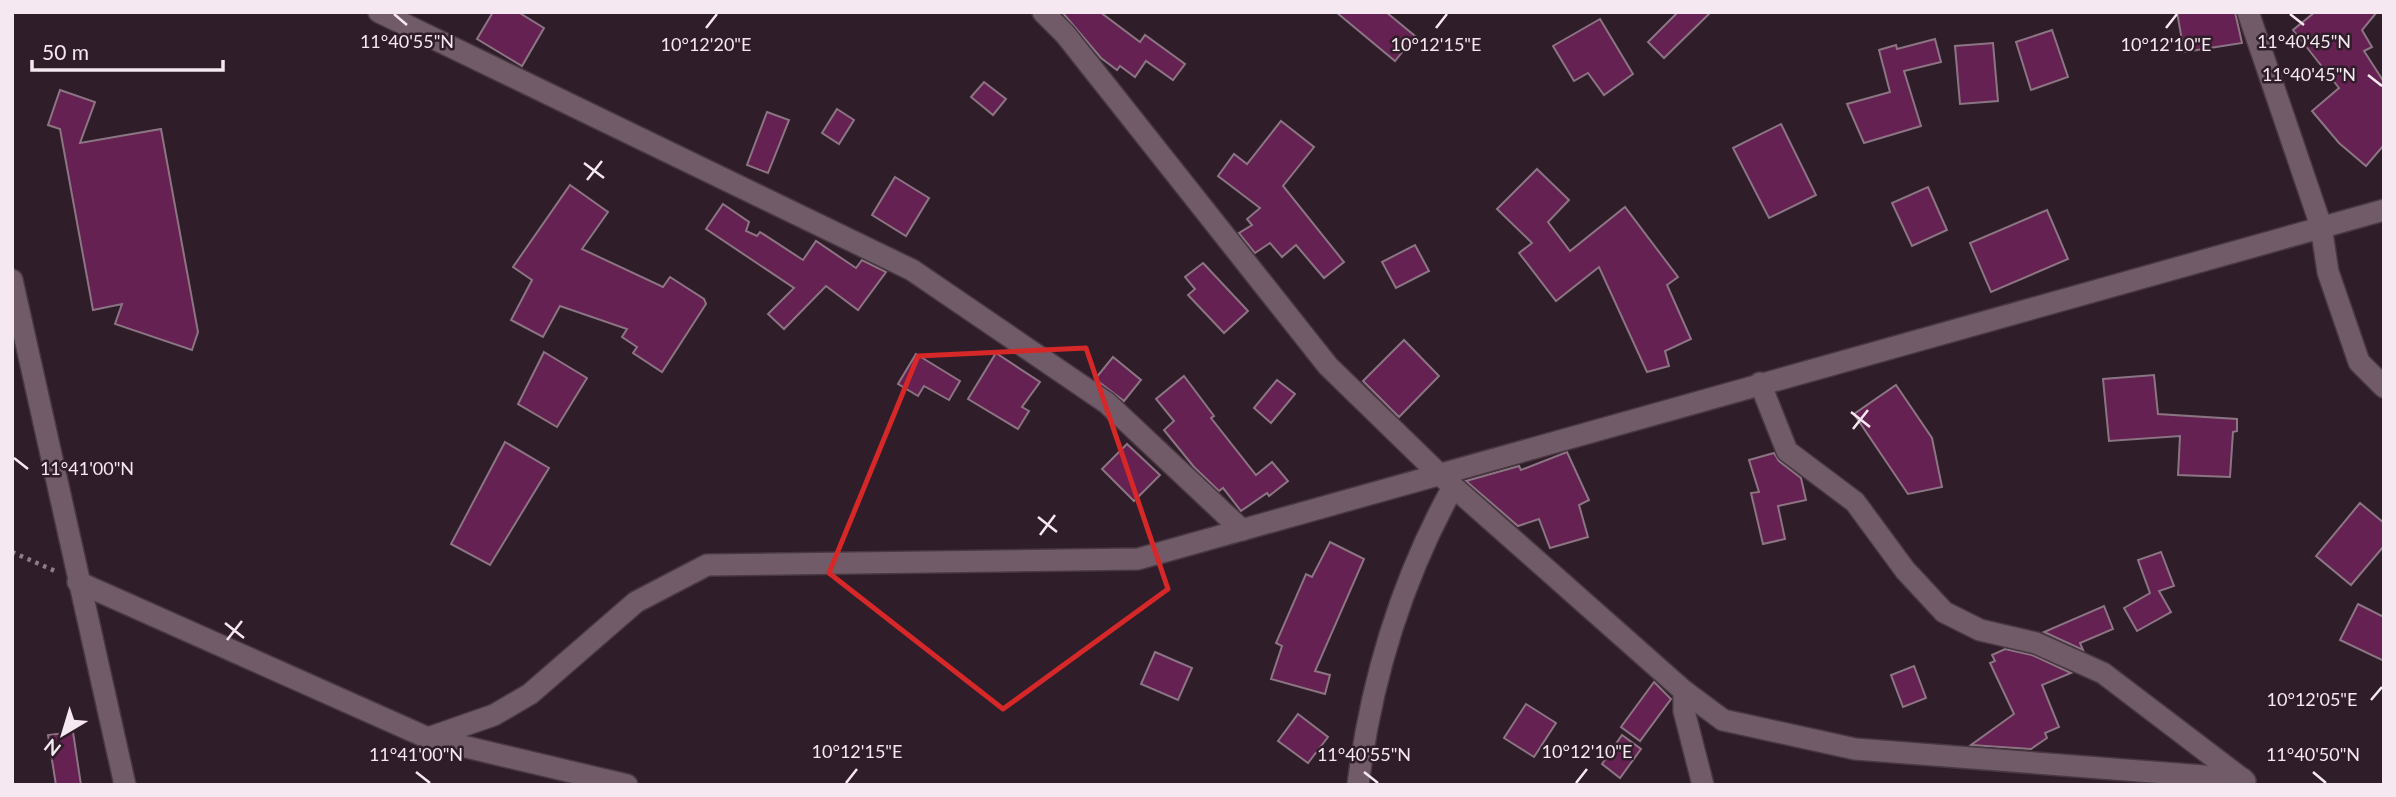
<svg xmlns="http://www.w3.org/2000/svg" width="2396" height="797" viewBox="0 0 2396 797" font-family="Lato,sans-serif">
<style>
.building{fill:#652151;stroke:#8c7583;stroke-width:2}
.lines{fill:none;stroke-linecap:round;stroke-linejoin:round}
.minor-casing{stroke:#483842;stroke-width:24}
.path{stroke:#8e7e88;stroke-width:4.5;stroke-dasharray:3.5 5;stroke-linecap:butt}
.minor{stroke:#715b69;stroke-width:21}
.marked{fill:none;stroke:#d62828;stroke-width:5;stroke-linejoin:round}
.ticks{fill:none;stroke:#f5e8f0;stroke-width:2.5}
.ticks-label{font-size:18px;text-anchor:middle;fill:#f5e8f0;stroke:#2f1d29;stroke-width:5;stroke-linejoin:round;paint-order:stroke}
</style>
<rect width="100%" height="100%" fill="#2f1d29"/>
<g class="building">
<path d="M493 12H518L544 28 522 66 477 39Z"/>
<path d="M1062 12H1100L1140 42 1145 35 1185 64 1173 80 1146 61 1135 77 1120 66 1117 70 1101 58Z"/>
<path d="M1336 12H1386L1415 36 1395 61Z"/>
<path d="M1678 12H1711L1664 58 1648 42Z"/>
<path d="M2177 12H2235L2242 43 2184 52Z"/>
<path d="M2315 12H2377L2362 30 2372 47 2364 51 2384 82V145L2366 166 2339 143 2312 111 2339 88 2293 30Z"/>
<path d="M1600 19 1633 74 1604 95 1588 73 1574 81 1553 46Z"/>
<path d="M2052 30 2068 77 2031 90 2016 42Z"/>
<path d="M1935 39 1941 62 1904 71 1921 126 1864 143 1847 104 1890 92 1879 50 1896 45 1897 49Z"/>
<path d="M1993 43 1998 101 1960 104 1955 46Z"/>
<path d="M984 82 1006 99 993 115 971 97Z"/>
<path d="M60 90 95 102 80 143 161 129 198 332 192 350 115 324 122 304 93 310 60 129 48 125Z"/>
<path d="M837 109 854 120 839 144 822 133Z"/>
<path d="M767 112 789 120 768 173 747 165Z"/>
<path d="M1281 121 1314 147 1283 186 1344 262 1324 278 1296 245 1282 257 1270 243 1255 253 1239 233 1252 225 1247 219 1260 208 1218 176 1234 154 1247 164Z"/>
<path d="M1781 124 1816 195 1769 218 1733 148Z"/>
<path d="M1537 169 1569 200 1548 222 1570 251 1625 207 1678 277 1667 285 1691 339 1665 351 1669 366 1647 372 1599 267 1556 301 1519 253 1532 243 1497 209Z"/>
<path d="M895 177 929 198 906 236 872 215Z"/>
<path d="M570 185 608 212 582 249 663 287 670 277 704 299 706 304 662 372 633 353 637 347 622 337 627 329 560 306 543 337 511 320 532 280 513 267Z"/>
<path d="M1928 187 1947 230 1912 246 1892 203Z"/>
<path d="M723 204 749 222 746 231 757 236 760 232 803 260 816 241 856 268 862 260 886 272 858 310 826 286 784 329 768 314 794 288 706 229Z"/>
<path d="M2047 210 2068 259 1991 292 1970 243Z"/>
<path d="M1415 245 1429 271 1396 288 1382 262Z"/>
<path d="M1203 263 1248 311 1224 333 1188 295 1195 289 1185 277Z"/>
<path d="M1404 340 1439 376 1399 417 1363 381Z"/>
<path d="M544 352 587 378 557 427 518 404Z"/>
<path d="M996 353 1040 382 1022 407 1029 411 1018 429 968 399Z"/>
<path d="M916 354 960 381 949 400 924 386 918 396 898 384Z"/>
<path d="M1113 357 1141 380 1124 401 1095 379Z"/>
<path d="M2154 375 2158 414 2237 419V431L2233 432 2230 477 2178 475 2180 436 2109 441 2103 379Z"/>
<path d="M1184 376 1214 416 1211 418 1256 475 1272 462 1288 481 1269 496 1267 493 1241 511 1223 488 1219 491 1194 467 1164 430 1174 421 1156 399Z"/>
<path d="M1277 380 1295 394 1271 423 1254 408Z"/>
<path d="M1896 385 1932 438 1942 487 1908 494 1854 414Z"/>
<path d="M505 442 549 468 490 565 451 544Z"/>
<path d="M1127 444 1160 475 1134 501 1102 469Z"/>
<path d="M1567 452 1589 500 1579 505 1588 537 1550 548 1539 519 1518 526 1466 481 1519 466 1521 470Z"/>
<path d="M1774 453 1779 461 1801 478 1806 500 1778 506 1785 539 1763 544 1751 493 1759 492 1749 460Z"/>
<path d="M2360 503 2384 523V546L2351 585 2316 556Z"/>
<path d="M1330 542 1364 559 1315 671 1330 675 1325 694 1271 679 1282 646 1276 643 1306 574 1312 577Z"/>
<path d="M2161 552 2174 586 2159 591 2171 612 2137 631 2124 608 2150 593 2138 560Z"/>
<path d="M2358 604 2384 617V661L2340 640Z"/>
<path d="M2104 606 2113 629 2080 643 2083 650 2044 632Z"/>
<path d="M2005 649 2032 655 2071 673 2042 685 2059 727 2045 733 2047 738 2031 749 1971 745 2014 714 1990 663 1995 661 1992 655Z"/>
<path d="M1155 652 1192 668 1178 700 1141 684Z"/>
<path d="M1914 666 1926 698 1903 707 1891 675Z"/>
<path d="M1654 682 1671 699 1640 741 1621 727Z"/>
<path d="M1526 704 1556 723 1534 757 1504 738Z"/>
<path d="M1298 714 1328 737 1308 763 1278 741Z"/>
<path d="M73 732 81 785H56L48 735Z"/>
<path d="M1622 735 1641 749 1620 778 1602 764Z"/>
</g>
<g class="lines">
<defs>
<g id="minor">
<path d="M379 12 912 270 1107 403 1242 530"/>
<path d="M1043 12 1065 34 1328 366 1439 474 1684 691 1723 720 1855 749 2243 779"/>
<path d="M2248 12 2321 226 2328 272 2359 362 2384 387"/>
<path d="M12 280 125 785"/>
<path d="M1760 383 1787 451 1855 502 1905 570 1944 612 1980 630 2036 643 2103 673 2245 781"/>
<path d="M78 582 428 738 627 785"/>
<path d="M1684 691V711L1703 785"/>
<path d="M428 738 494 715 530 694 636 602 707 565 1138 559 2384 210"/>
<path d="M1358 785C1371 680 1402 579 1453 487"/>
</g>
</defs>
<use href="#minor" class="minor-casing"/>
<path class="path" d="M12 552 55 571"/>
<use href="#minor" class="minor"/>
</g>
<path class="marked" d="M1086 348 1168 589 1003 709 829 573 918 356Z"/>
<path class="ticks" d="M394 14 407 25M2290 14 2304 25M706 28 717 14M1436 28 1447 14M2166 28 2177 14M2368 75 2382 86M584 163 604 178M587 180 602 161M1851 412 1870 427M1853 429 1868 410M14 458 28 469M1038 517 1057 532M1040 535 1055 515M225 623 244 638M227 640 242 621M2371 700 2382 687M416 772 430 783M1364 772 1378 783M2313 772 2326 783M846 783 857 769M1576 783 1587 769"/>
<g class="ticks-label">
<text x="407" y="48">11°40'55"N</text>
<text x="2304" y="48">11°40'45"N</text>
<text x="706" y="51">10°12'20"E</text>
<text x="1436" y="51">10°12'15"E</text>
<text x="2166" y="51">10°12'10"E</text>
<text x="2309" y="81">11°40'45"N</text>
<text x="87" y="475">11°41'00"N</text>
<text x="2312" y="706">10°12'05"E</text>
<text x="857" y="758">10°12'15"E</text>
<text x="1587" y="758">10°12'10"E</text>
<text x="416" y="761">11°41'00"N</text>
<text x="1364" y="761">11°40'55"N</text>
<text x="2313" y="761">11°40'50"N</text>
</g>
<rect width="2396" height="797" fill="none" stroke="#f5e8f0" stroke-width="28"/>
<g transform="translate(63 734) rotate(218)" stroke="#2f1d29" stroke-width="5" paint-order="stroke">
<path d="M0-5L12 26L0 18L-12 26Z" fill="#f5e8f0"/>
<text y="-10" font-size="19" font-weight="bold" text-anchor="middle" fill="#f5e8f0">N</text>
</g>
<path d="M32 60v10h191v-10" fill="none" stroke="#f5e8f0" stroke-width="3.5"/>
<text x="42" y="60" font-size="21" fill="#f5e8f0" stroke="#2f1d29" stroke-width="5" paint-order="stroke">50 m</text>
</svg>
